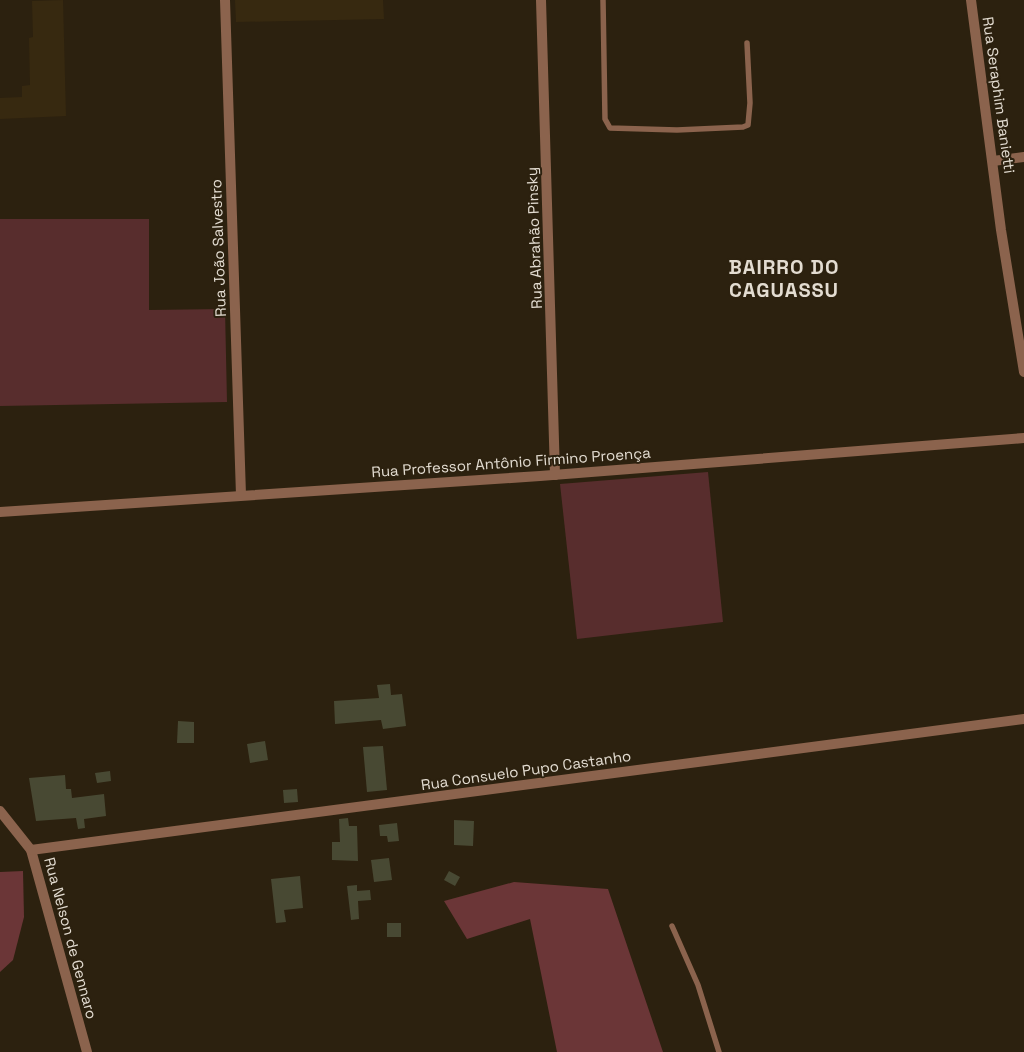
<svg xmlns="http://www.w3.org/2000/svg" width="1024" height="1052" viewBox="0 0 1024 1052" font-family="'Space Grotesk',sans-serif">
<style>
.built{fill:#372910}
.green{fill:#582d2d}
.forest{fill:#6b3637}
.building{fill:#484933}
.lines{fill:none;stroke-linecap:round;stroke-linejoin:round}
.service{stroke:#8b634d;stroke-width:5.5}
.minor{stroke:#8b634d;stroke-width:10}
.labels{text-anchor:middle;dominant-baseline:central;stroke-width:4;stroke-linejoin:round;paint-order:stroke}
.street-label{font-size:15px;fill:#e3dcd1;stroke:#2c210f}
.district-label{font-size:20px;font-weight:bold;letter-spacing:1px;fill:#e3dcd1;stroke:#2c210f}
</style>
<rect width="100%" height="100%" fill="#2c210f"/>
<g class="built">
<path d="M63 0 66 116 0 119V98L22 97V86L30 85 29 38 33 37 32 1Z"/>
<path d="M235 0H383L384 19 236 22Z"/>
</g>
<g class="green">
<path d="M0 219H149V310L225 309 227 402 0 406Z"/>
<path d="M708 472 723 622 577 639 560 484Z"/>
</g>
<g class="forest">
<path d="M23 871 24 917 13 960 0 972V872Z"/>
<path d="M514 882 608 889 663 1052H557L530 919 467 939 444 901Z"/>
</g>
<g class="building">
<path d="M390 684 391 695 402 694 406 726 383 729 381 720 335 724 334 701 379 698 377 685Z"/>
<path d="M178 721 194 722V743H177Z"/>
<path d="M265 741 268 760 250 763 247 744Z"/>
<path d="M383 746 387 790 367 792 363 747Z"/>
<path d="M110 771 111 781 97 783 95 773Z"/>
<path d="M65 775 66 789H71L72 798 104 794 106 816 84 819 85 828 78 829 76 818 36 821 29 778Z"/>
<path d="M297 789 298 802 284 803 283 790Z"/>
<path d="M348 818 349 826H357L358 861 332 860V842H340L339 819Z"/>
<path d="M454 820 474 821 473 846 454 845Z"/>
<path d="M397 823 399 841 388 842 387 836H380L379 825Z"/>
<path d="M389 858 392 880 374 882 371 860Z"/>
<path d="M449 871 460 877 455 886 444 880Z"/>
<path d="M300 876 303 908 284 910 286 922 276 923 271 879Z"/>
<path d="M357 885V891L370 890 371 900 358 901 359 919 351 920 347 886Z"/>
<rect x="387" y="923" width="14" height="14"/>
</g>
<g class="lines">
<g class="service">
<path d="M603 0 605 119 610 128 677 130 743 127 748 125 750 103 747 43"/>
<path d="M672 926 698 985 719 1052"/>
</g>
<g class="minor">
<path d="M225 0 241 495"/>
<path d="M541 0 555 475"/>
<path d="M971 0 1001 230 1024 372"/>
<path d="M993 161 1024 157"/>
<path d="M0 512 540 476 1024 438"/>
<path d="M0 811 31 850 87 1052"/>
<path d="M31 850 1024 719"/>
</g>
</g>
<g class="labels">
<g class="street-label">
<text transform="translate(999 95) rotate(82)">Rua Seraphim Banietti</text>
<text transform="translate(534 238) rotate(-92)">Rua Abrahão Pinsky</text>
<text transform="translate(218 248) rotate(-92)">Rua João Salvestro</text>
<text transform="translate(511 462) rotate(-4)">Rua Professor Antônio Firmino Proença</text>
<text transform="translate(526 770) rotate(-8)">Rua Consuelo Pupo Castanho</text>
<text transform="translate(71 938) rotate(75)">Rua Nelson de Gennaro</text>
</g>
<g class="district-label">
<text x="784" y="267">BAIRRO DO<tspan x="784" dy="23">CAGUASSU</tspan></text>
</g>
</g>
</svg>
